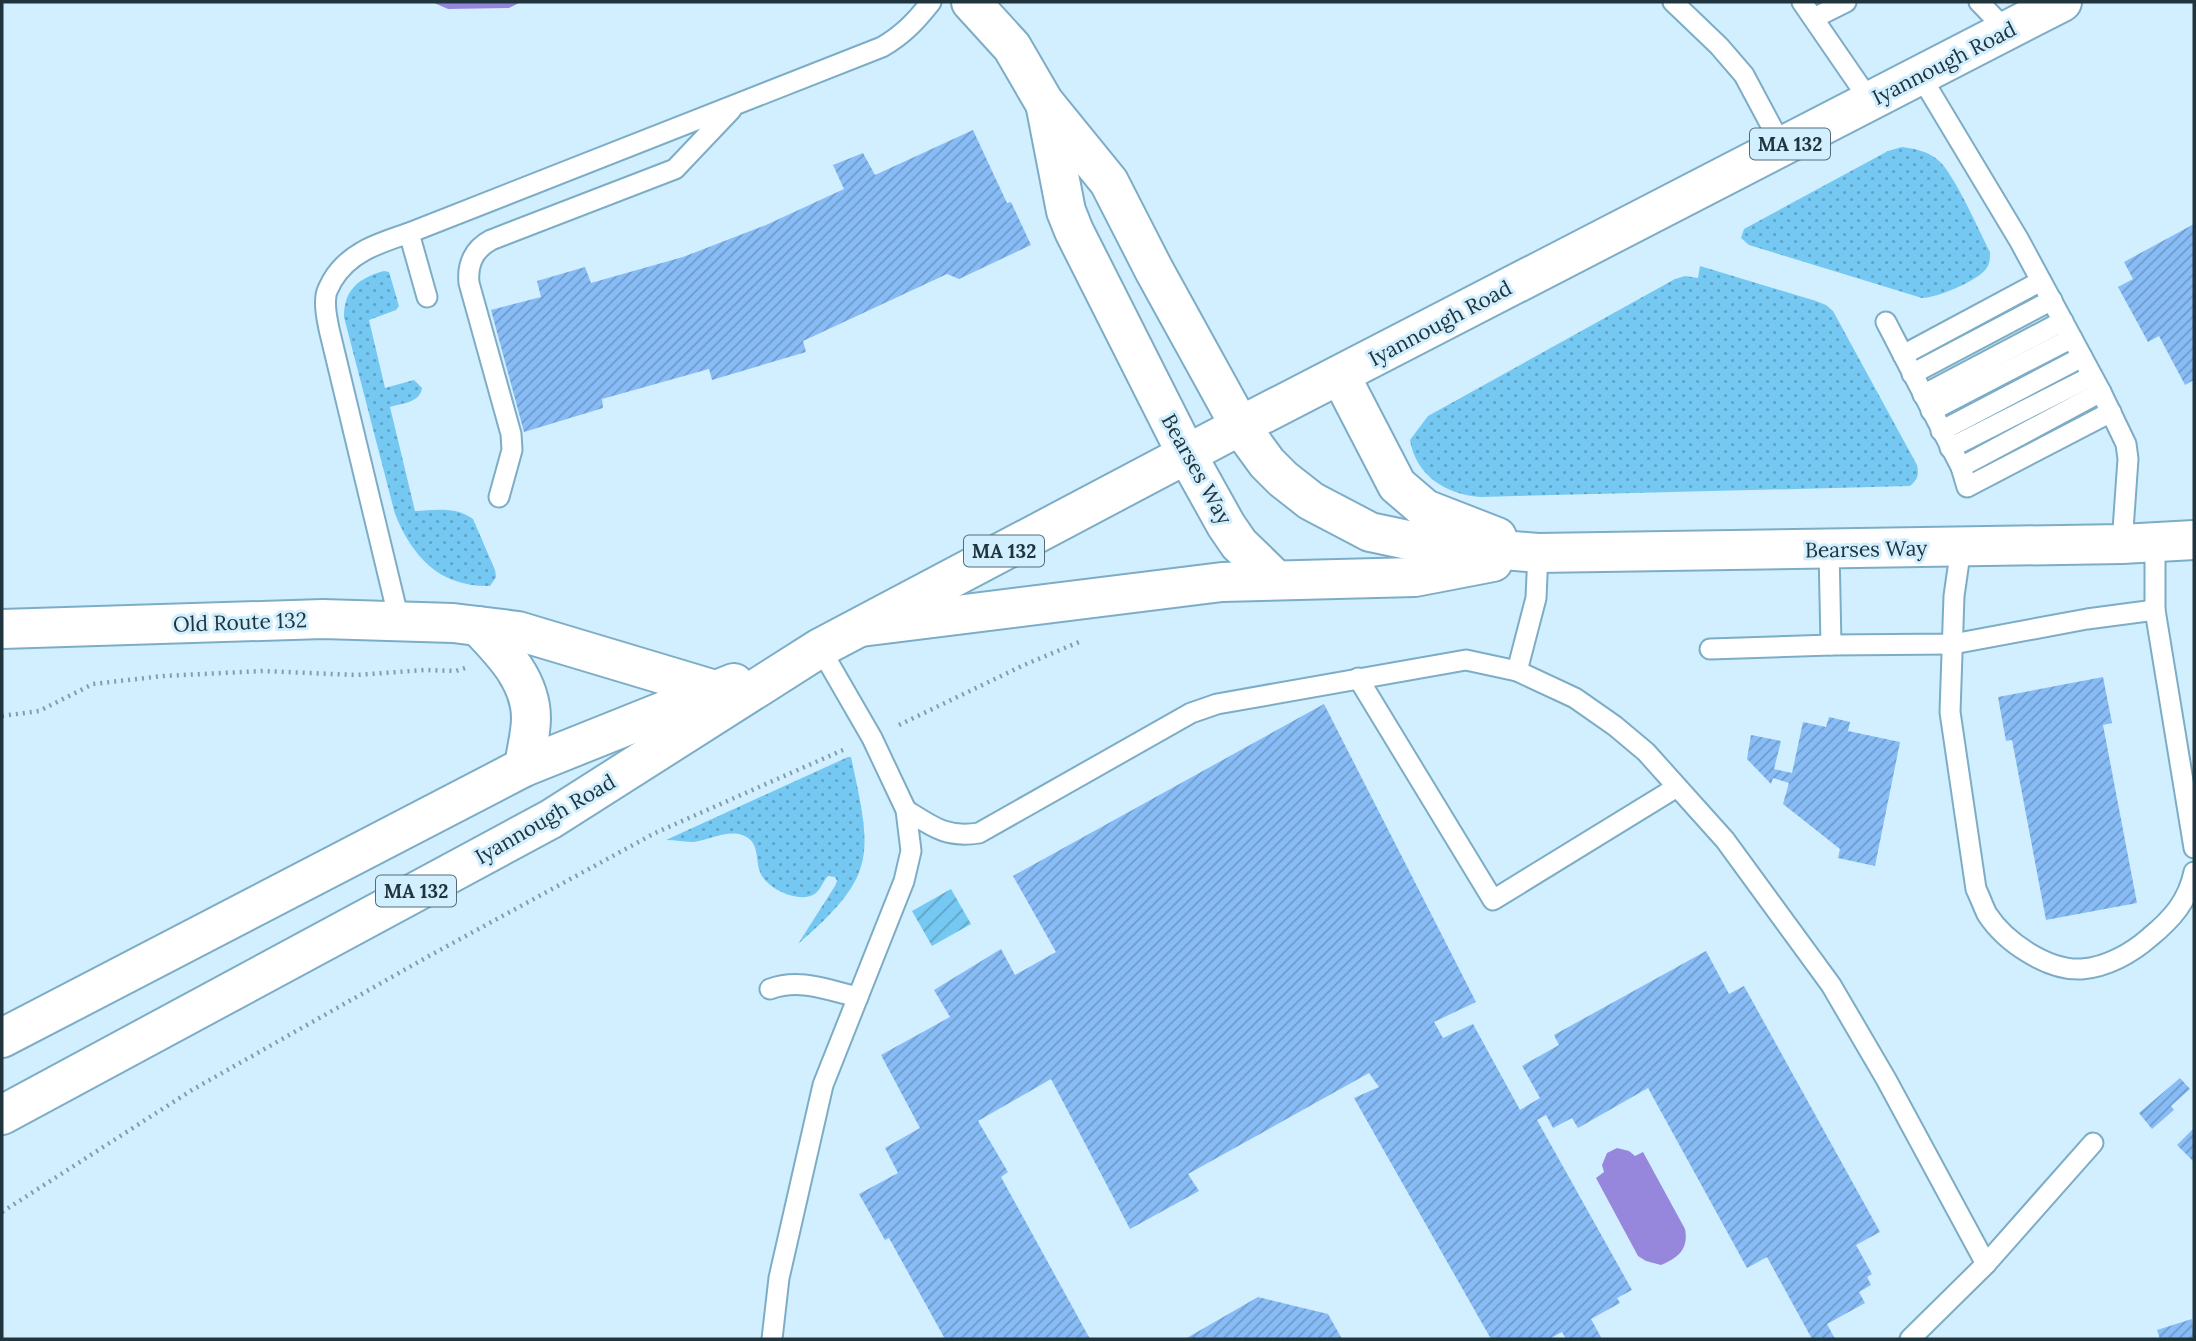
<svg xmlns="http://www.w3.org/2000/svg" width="2196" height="1341" viewBox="0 0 2196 1341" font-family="Lora,serif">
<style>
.grass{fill:url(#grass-dots)}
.garden{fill:url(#garden-furrows)}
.water{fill:#9787dc}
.building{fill:url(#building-hatch)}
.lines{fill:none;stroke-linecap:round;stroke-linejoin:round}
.lane-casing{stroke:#7dadc6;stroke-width:23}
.street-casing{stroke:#7dadc6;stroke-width:42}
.secondary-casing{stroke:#7dadc6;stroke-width:42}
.primary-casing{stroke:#7dadc6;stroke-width:42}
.path{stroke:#839daa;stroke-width:4.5;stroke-dasharray:2 5;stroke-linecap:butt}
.lane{stroke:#fff;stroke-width:19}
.street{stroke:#fff;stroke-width:38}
.secondary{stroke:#fff;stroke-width:38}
.primary{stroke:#fff;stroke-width:38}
.labels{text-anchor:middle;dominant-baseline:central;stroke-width:6;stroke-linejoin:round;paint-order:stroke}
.shield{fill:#d1effe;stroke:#556c78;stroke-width:2}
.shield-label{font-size:19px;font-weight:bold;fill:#20343e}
.street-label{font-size:21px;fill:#20343e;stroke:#d1effe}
</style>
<defs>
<pattern id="grass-dots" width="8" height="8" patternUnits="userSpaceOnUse" patternTransform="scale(1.75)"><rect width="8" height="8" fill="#74c8f2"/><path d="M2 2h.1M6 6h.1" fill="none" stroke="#5fa3c5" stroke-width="1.8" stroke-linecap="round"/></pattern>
<pattern id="garden-furrows" width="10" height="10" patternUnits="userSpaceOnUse" patternTransform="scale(1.75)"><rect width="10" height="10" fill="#74c8f2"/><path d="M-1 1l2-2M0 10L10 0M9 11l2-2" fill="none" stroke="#5fa3c5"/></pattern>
<pattern id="building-hatch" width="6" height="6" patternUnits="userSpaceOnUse" patternTransform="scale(1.75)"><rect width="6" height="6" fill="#88bcf6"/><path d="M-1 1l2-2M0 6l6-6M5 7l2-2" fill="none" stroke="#6f9ac9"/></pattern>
</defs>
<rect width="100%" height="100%" fill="#d1effe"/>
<g class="grass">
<path d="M1902 147C1915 149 1928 151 1938 160 1954 173 1979 231 1990 252 1990 258 1990 264 1986 269 1977 281 1937 298 1922 298L1749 245 1741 238 1744 229 1888 151Z"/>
<path d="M1700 266 1816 301 1826 305 1833 311 1917 465C1919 475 1918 479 1910 486L1480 497C1446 494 1416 476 1410 440L1428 416 1675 279 1685 276 1698 278Z"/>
<path d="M384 271 389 272 399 306 396 310 369 320 385 388 414 380 422 388C420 403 402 403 390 407L415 511C435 510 456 506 473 519L495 570 496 577 490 586C440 587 413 558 395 514L344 317C344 289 359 278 384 271Z"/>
<path d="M848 757H851C872 855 878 875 798 944L835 886 837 881 835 877 828 876C823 881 821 889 816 893 800 905 766 889 760 872 755 858 760 841 742 835 727 830 709 840 694 842 685 842 675 840 666 840Z"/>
</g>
<path class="garden" d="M951 889 971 924 932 946 912 911Z"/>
<g class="water">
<path d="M432 2H521L509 8 448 9Z"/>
<path d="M1617 1148 1629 1151 1635 1156 1643 1152 1685 1229C1689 1249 1678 1258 1661 1265L1646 1261 1638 1256 1596 1178 1604 1172 1602 1165 1607 1153Z"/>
</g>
<g class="building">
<path d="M973 130 1007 203 1011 202 1031 245 959 279 947 274 803 341 806 352 712 380 709 369 602 399 603 408 524 432 491 310 541 297 537 281 585 267 591 283 683 257 766 225 844 189 833 165 863 153 875 175Z"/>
<path d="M2194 224V380L2185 385 2159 336 2148 342 2118 287 2133 279 2124 262Z"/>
<path d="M2103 677 2112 723 2103 725 2137 903 2046 920 2012 740 2006 741 1998 697Z"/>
<path d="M1324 704 1476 1002 1434 1022 1443 1038 1473 1024 1520 1110 1540 1098 1522 1066 1559 1045 1554 1035 1706 951 1729 994 1744 986 1880 1232 1856 1245 1872 1274 1867 1277 1871 1285 1859 1292 1865 1303 1827 1324 1835 1339H1812L1767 1257 1747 1268 1648 1088 1578 1128 1572 1118 1553 1128 1546 1115 1537 1120 1632 1290 1617 1298 1620 1303 1591 1319 1602 1339H1566L1562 1332 1549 1339H1491L1354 1098 1379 1087 1369 1073 1188 1174 1199 1191 1130 1229 1051 1079 978 1121 1008 1172 1001 1177 1090 1339H945L889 1238 885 1240 859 1194 898 1173 885 1148 920 1128 881 1055 950 1017 934 990 1001 949 1015 975 1056 952 1013 876Z"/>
<path d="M1829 717 1850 722 1848 731 1900 742 1875 866 1838 858 1840 849 1783 804 1789 783 1773 778 1771 784 1747 759 1751 735 1781 741 1774 769 1792 773 1803 722 1826 727Z"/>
<path d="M2180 1078 2190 1089 2171 1106 2174 1110 2152 1129 2139 1113Z"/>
<path d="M2194 1128V1162L2177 1145Z"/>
<path d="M1258 1297 1328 1314 1342 1339H1185Z"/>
<path d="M2192 1319 2194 1339H2160L2157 1330Z"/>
</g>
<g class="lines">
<defs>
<g id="lane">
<path d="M1673 2 1719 46 1744 75 1783 148"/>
<path d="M1802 2 1870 101"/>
<path d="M1979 2 2007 31"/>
<path d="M1814 18 1846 2"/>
<path d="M1920 75 2019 240 2101 392 2126 444 2128 459 2122 544"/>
<path d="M409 233 882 47C903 35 916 21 931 2"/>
<path d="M1886 322 1961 467 1967 487 2111 412"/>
<path d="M1903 355 2041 281"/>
<path d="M1912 374 2052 300"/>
<path d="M1923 395 2063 321"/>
<path d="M1931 411 2072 338"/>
<path d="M1941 431 2082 357"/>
<path d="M1950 448 2092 376"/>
<path d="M1961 467 2101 392"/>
<path d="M499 497 512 450 511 434 469 283C467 264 474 249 491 240L675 169 731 110"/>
<path d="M2155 542V610L2194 848"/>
<path d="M1961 547 1954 596 1950 712 1976 889C1980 897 1983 906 1987 914 2005 942 2048 971 2082 969 2107 967 2132 953 2150 937 2172 919 2188 901 2194 872"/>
<path d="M1829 550 1831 645 1953 644 2087 619 2155 610"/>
<path d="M399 620 329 329C327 318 324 307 326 296 326 291 330 286 332 281 349 252 379 243 409 233L427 297"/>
<path d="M1710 649 1831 645"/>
<path d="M1517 671 1536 598 1538 553"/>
<path d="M1358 678 1493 900 1677 787"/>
<path d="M906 810C933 827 946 838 979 833L1191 713 1217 704 1466 660 1517 671 1575 698 1615 726 1646 752 1725 840 1831 985 1886 1079 1986 1264 1910 1339"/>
<path d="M770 989C800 978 827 990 858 997"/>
<path d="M1986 1264 2093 1143"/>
<path d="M772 1339 779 1278 823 1085 904 881 911 851 906 810 872 738 820 648"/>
</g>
<g id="street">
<path d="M971 2 1012 47 1044 102 1109 182 1154 270 1240 426"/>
<path d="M1046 108 1066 211 1074 231 1187 455"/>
<path d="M478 626C502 651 531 680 531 718 531 734 526 751 524 767"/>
<path d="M2 629 323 619 453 623 518 631 715 690"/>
</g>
<g id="secondary">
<path d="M1340 375 1397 485 1425 509 1497 537"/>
<path d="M1240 426 1267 463 1283 479 1311 501 1370 532 1422 543 1538 553 2122 544 2194 540"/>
<path d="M1187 455 1226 525 1239 544 1275 579"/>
<path d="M861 627 1222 582 1415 577 1493 562"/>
</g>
<g id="primary">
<path d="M2 1038 524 767 734 683"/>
<path d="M2 1115 551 819 820 648 1240 426 2062 2"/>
</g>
</defs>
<use href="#lane" class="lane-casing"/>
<use href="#street" class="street-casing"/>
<use href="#secondary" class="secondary-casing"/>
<use href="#primary" class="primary-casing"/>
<g class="path">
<path d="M2 716 39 711 93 684 163 676 263 671 356 675 425 670 456 671 465 668"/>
<path d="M899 725 1024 665 1079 642"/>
<path d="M2 1212 192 1090 429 956 655 833 843 750"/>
</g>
<use href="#lane" class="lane"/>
<use href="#street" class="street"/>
<use href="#secondary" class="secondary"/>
<use href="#primary" class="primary"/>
</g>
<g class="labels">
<g class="shield">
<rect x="1750" y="128.5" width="80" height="31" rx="5"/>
<rect x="964" y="535.5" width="80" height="31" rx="5"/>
<rect x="376" y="875.5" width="80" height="31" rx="5"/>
</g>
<g class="shield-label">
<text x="1790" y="144">MA 132</text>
<text x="1004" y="551">MA 132</text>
<text x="416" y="891">MA 132</text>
</g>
<g class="street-label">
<text transform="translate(1944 63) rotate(-27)">Iyannough Road</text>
<text transform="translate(1440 323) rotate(-28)">Iyannough Road</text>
<text transform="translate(1197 469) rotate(61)">Bearses Way</text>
<text transform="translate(1866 549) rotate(-1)">Bearses Way</text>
<text transform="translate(240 622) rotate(-2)">Old Route 132</text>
<text transform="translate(545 819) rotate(-30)">Iyannough Road</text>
</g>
</g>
<rect width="2196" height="1341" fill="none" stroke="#20343e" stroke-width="7"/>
</svg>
